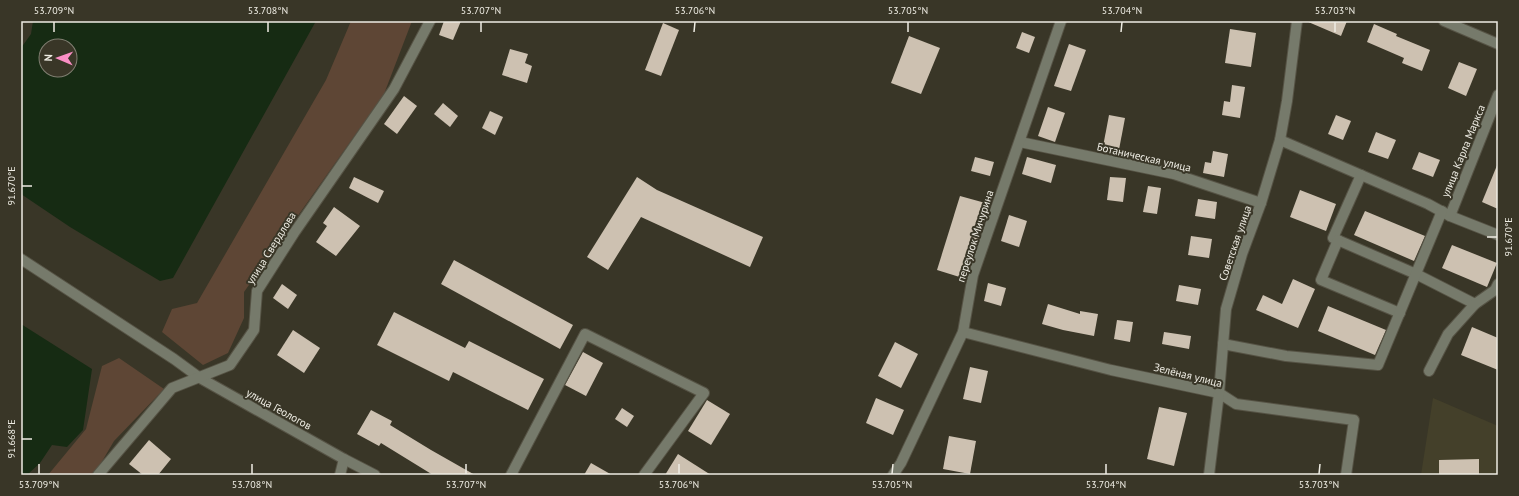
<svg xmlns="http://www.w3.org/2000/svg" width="1519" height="496" viewBox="0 0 1519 496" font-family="'PT Sans',sans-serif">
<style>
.built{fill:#44402a}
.green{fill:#5e4635}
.water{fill:#162b13;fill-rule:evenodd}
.building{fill:#cdc1b1}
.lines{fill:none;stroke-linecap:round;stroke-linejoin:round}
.minor-casing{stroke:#565345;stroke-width:12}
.minor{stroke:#767a6b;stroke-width:10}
.ticks{fill:none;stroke:#eeece3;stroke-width:1.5}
.labels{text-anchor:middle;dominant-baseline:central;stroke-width:4;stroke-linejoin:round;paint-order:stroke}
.street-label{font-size:11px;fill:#eeece3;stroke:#393627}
.neatline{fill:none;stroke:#eeece3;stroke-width:1.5}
.ticks-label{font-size:10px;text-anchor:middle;fill:#eeece3}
</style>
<rect width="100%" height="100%" fill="#393627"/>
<path class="built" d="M1433 398 1498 426V475H1421Z"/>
<g class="green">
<path d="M351 21H412L384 94 244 292V318L228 353 203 365 162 332 172 309 197 303 326 80Z"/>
<path d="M119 358 164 389 114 441 94 475H48L86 429 102 366Z"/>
</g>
<g class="water">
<path d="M33 21H316L173 278 160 281 70 227 21 194V48L31 34ZM46 46H70V70H46Z"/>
<path d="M21 324 92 369 83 430 67 447 52 445 40 463 27 475H21Z"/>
</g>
<g class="building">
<path d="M444 21H461L453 40 439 35Z"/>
<path d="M1306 21H1347L1341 36Z"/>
<path d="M663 23 679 30 661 76 645 70Z"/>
<path d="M1374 24 1397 34 1396 36 1430 50 1422 71 1402 63 1404 58 1367 42Z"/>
<path d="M1230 29 1256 33 1251 67 1225 63Z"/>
<path d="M1022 32 1035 37 1029 53 1016 48Z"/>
<path d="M909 36 940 48 921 94 891 83Z"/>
<path d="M1069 44 1086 50 1071 91 1054 86Z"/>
<path d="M510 49 528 54 525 63 532 66 527 83 502 75Z"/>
<path d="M1459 62 1477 69 1466 96 1448 88Z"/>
<path d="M1232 85 1245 87 1240 118 1222 115 1224 101 1230 102Z"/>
<path d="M404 96 417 106 397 134 384 124Z"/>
<path d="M443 103 458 116 450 127 434 114Z"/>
<path d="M1048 107 1065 113 1055 142 1038 136Z"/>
<path d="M490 111 503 117 495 135 482 128Z"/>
<path d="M1109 115 1125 118 1118 155 1102 152Z"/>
<path d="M1336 115 1351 121 1343 140 1328 134Z"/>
<path d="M1376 132 1396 140 1388 159 1368 152Z"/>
<path d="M1213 151 1228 154 1224 177 1203 173 1205 162 1211 163Z"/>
<path d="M1419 152 1440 160 1433 177 1412 169Z"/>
<path d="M975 157 994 162 990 176 971 171Z"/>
<path d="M1027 157 1056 165 1051 183 1022 174Z"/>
<path d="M1498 163V209L1482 202Z"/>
<path d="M354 177 384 191 378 203 349 188Z"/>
<path d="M637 177 657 190 763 237 750 267 641 217 608 270 587 257Z"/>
<path d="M1110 177 1126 178 1123 202 1107 200Z"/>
<path d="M1148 186 1161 188 1157 214 1143 212Z"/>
<path d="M1300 190 1336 204 1326 231 1290 217Z"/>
<path d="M960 196 989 204 966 279 937 270Z"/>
<path d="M1198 199 1217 202 1215 219 1195 216Z"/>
<path d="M334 207 360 226 336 256 316 242 327 226 323 223Z"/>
<path d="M1365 211 1425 236 1414 261 1354 235Z"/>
<path d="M1009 215 1027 221 1019 247 1001 241Z"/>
<path d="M1191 236 1212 239 1209 258 1188 255Z"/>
<path d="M1452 245 1497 263 1487 287 1442 268Z"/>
<path d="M454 260 573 325 560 349 441 284Z"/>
<path d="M1293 279 1315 289 1298 328 1256 310 1263 295 1282 304Z"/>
<path d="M988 283 1006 288 1001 306 984 301Z"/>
<path d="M282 284 297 295 288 309 273 298Z"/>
<path d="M1179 285 1201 289 1198 305 1176 301Z"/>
<path d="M1048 304 1080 314V311L1098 314 1094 336 1063 330 1042 324Z"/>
<path d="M1328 306 1386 330 1375 355 1318 331Z"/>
<path d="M394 312 465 348 469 341 544 379 528 410 453 372 449 381 377 345Z"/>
<path d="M1117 320 1133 322 1130 342 1114 339Z"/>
<path d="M1472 327 1498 338V370L1461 355Z"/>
<path d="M293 330 320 348 304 373 277 355Z"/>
<path d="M1164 332 1191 336 1189 349 1162 344Z"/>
<path d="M895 342 918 354 901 388 878 376Z"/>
<path d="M583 352 603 363 586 396 565 385Z"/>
<path d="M970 367 988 371 981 403 963 399Z"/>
<path d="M876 398 904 410 893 435 866 423Z"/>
<path d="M707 400 730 414 711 445 688 431Z"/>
<path d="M1159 407 1187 413 1174 466 1147 459Z"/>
<path d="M622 408 634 416 627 427 615 419Z"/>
<path d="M371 410 392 421 390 425 431 450 475 475H433L381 443 379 446 357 434Z"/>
<path d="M949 436 976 441 970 474 943 469Z"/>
<path d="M149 440 171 459 158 475H143L129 464Z"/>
<path d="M678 454 711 475H665Z"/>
<path d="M1479 459V475H1439V460Z"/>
<path d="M591 463 612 475H584Z"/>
</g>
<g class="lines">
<defs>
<g id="minor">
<path d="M1444 21 1498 44"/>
<path d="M1280 140 1428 204 1450 216 1498 235"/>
<path d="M1020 142 1174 174 1261 203"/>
<path d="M1361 175 1333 238 1416 274 1475 304"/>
<path d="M1450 216 1498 95"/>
<path d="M1338 240 1321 280 1400 313"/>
<path d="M21 259 174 359 200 378 344 459 375 475"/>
<path d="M963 332 1111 370 1219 393 1236 404 1354 420 1346 475"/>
<path d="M1223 344 1286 356 1378 365 1442 211"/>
<path d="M1429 371 1448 334 1475 304 1495 290 1498 284"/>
<path d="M98 475 172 388 230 365 254 330 257 291 294 233 394 89 430 21"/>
<path d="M340 475 344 459"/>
<path d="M511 475 585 334 704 393 644 475"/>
<path d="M893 475 901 463 963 332 973 275 1061 21"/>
<path d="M1209 475 1219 393 1226 309 1242 254 1261 203 1280 140 1287 101 1297 21"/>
</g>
</defs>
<use href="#minor" class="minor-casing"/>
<use href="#minor" class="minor"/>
</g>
<path class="ticks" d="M54 32V22M268 32V22M481 32V22M694 32 695 22M908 32V22M1121 32 1122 22M1335 32V22M22 186H32M1487 237H1497M22 439H32M39 474V464M252 474V464M466 474V464M679 474V464M892 474 893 464M1106 474V464M1319 474 1320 464"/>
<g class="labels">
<g class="street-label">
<text transform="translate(1463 151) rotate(-68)">улица Карла Маркса</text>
<text transform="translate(1144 157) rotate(13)">Ботаническая улица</text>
<text transform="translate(975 236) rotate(-72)">переулок Мичурина</text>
<text transform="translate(1235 243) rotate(-71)">Советская улица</text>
<text transform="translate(271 248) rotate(-58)">улица Свердлова</text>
<text transform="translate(1188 375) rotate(14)">Зелёная улица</text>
<text transform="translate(279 409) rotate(29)">улица Геологов</text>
</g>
</g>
<rect width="1519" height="496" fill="none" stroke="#393627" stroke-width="44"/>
<g transform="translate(58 58) rotate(272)"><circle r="19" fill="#393627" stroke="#817f72"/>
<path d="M0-3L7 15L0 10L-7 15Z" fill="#fb8fc5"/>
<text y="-6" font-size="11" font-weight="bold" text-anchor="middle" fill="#eeece3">N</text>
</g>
<rect x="22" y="22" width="1475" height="452" class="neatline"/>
<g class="ticks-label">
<text x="54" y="14">53.709°N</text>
<text x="268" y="14">53.708°N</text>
<text x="481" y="14">53.707°N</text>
<text x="695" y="14">53.706°N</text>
<text x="908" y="14">53.705°N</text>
<text x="1122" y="14">53.704°N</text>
<text x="1335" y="14">53.703°N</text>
<text transform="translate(11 186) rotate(-90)" y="4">91.670°E</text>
<text transform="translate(1508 237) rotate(-90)" y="4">91.670°E</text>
<text transform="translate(11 439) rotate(-90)" y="4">91.668°E</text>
<text x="39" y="488">53.709°N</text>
<text x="252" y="488">53.708°N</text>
<text x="466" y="488">53.707°N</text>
<text x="679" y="488">53.706°N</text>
<text x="892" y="488">53.705°N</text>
<text x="1106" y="488">53.704°N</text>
<text x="1319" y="488">53.703°N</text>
</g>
</svg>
